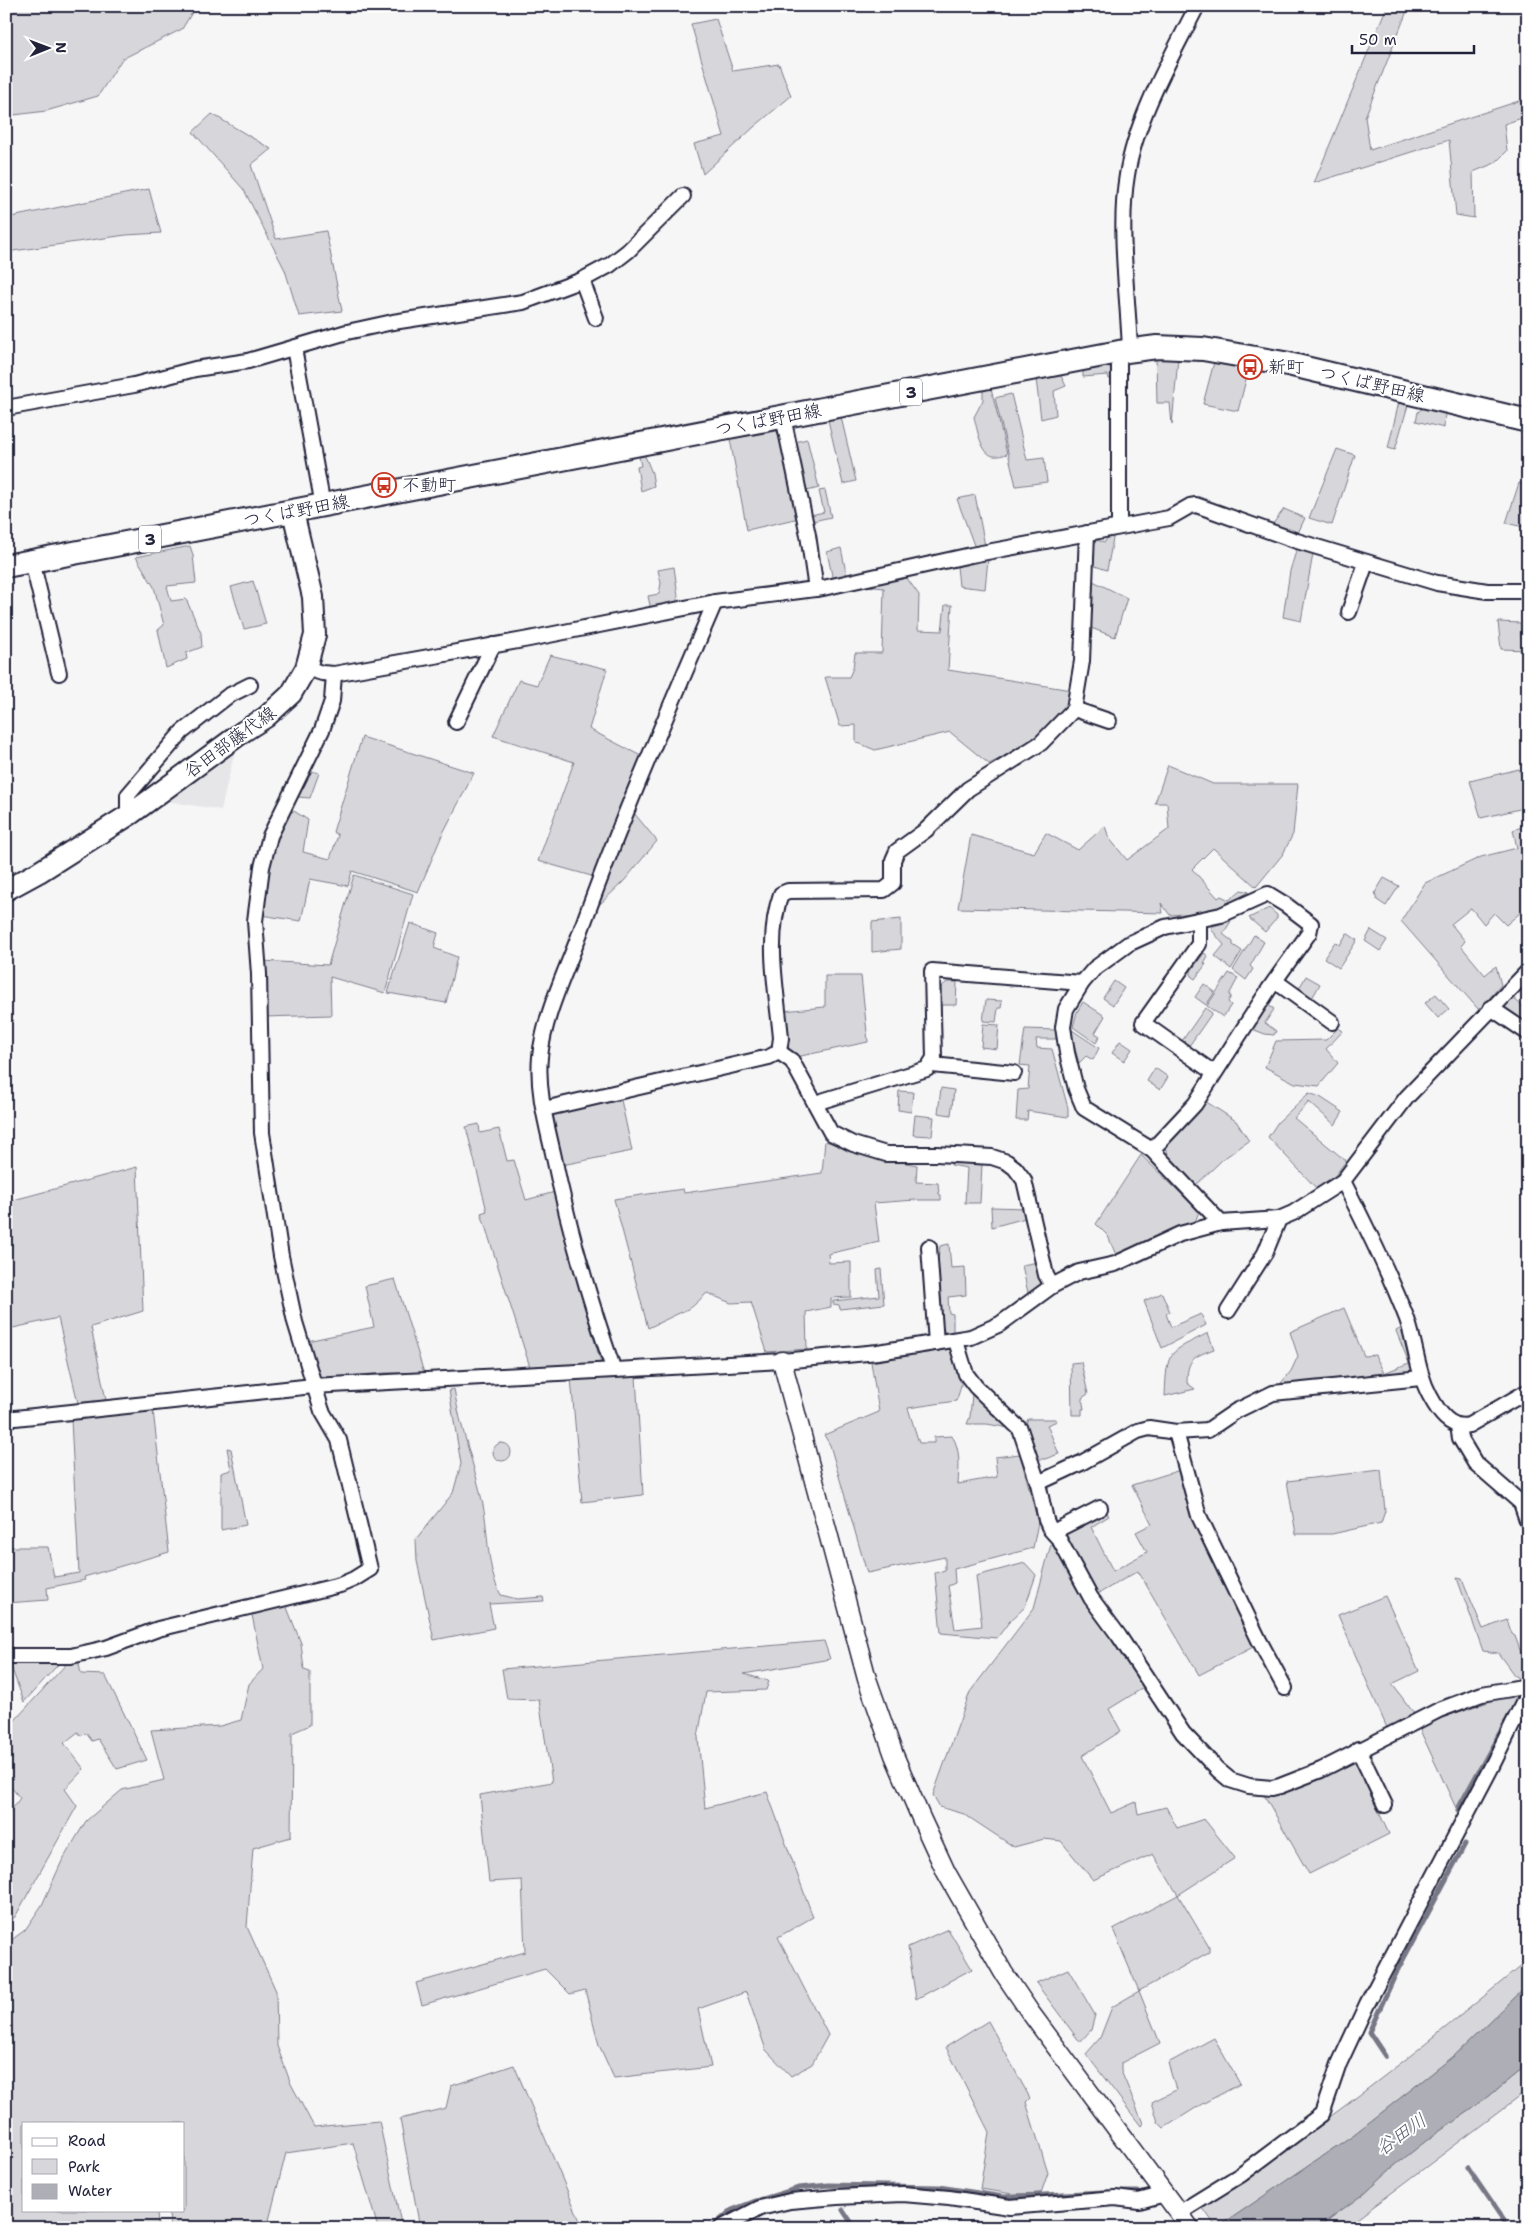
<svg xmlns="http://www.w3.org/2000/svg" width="1534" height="2234" viewBox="0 0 1534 2234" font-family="'Shantell Sans','Klee One',sans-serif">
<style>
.built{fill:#e6e6e9}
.green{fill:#d7d7db;stroke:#7c7c8b}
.water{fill:#aeaeb7;stroke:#767685}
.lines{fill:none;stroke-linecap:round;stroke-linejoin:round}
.stream{stroke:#767685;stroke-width:5}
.minor-casing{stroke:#22223b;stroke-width:18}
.tertiary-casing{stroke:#22223b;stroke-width:21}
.secondary-casing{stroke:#22223b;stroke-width:24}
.primary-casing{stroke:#22223b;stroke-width:26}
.minor{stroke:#fff;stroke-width:14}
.tertiary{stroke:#fff;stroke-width:18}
.secondary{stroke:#fff;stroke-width:20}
.primary{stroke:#fff;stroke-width:22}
.labels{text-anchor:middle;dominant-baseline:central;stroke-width:4;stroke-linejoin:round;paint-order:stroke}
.shield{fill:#fff;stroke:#646476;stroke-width:1}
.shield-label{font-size:16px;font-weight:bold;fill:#22223b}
.poi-label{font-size:18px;fill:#22223b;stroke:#fff;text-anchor:start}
.street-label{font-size:18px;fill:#22223b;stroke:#fff}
.water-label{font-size:19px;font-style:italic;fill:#5a5a6d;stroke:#fff}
</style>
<rect width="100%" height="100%" fill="#f6f6f7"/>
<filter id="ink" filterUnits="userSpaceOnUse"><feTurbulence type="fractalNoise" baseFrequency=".02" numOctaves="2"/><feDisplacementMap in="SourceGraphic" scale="10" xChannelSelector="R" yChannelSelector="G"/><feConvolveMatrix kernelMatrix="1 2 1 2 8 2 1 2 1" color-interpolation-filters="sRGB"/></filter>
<g filter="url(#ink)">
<path class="built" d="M235 750 221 810 160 800Z"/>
<g class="green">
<path d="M6 6H196L182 29 122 59 98 96 46 111 6 116Z"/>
<path d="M1387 6H1409L1365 117 1370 150 1528 98V116L1504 124 1507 151 1495 163 1473 172 1474 218 1456 215 1449 140 1314 183Z"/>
<path d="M716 19 733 71 779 64 791 96 754 127 703 174 694 144 724 136 691 24Z"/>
<path d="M212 114 271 149 251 165 276 239 326 231 342 311 299 316 285 270 244 190 193 132Z"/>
<path d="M149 189 161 233 126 235 6 252V218Z"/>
<path d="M1156 358H1178L1172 425 1170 403H1157Z"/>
<path d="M1214 362 1249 368 1238 411 1203 404Z"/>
<path d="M1112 365 1113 378 1109 379 1108 375 1083 377V370Z"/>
<path d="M1060 374 1066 386 1054 391 1056 415 1041 419 1036 379Z"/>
<path d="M991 388 1007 454C1003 455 998 457 994 456 981 455 977 428 974 417L983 400V391Z"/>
<path d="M1011 394 1027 460 1044 458 1047 482 1016 486 995 398Z"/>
<path d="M1399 402 1408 405 1395 450 1388 448Z"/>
<path d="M1424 407 1445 413 1444 428 1416 421 1418 412Z"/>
<path d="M841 417 856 481 843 484 828 420Z"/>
<path d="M777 431 799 518 747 530 730 439Z"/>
<path d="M807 439 819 488 807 491 795 442Z"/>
<path d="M1337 449 1355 455 1332 525 1309 518Z"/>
<path d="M645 456 652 473 654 486 641 491 637 467 641 466 639 457Z"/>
<path d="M1519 483 1528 486V528L1506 523Z"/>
<path d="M825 490 831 517 813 521 811 515 824 512 819 491Z"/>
<path d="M975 495 985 546 975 548 957 499Z"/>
<path d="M1284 509 1305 518 1297 535 1272 525Z"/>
<path d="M1114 533 1107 570 1092 565 1095 540 1105 542 1109 534Z"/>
<path d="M190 546 193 555 196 583 167 586 171 601 186 599 201 633 202 647 186 653 187 659 166 668 158 630 164 625 154 587 136 557Z"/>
<path d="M841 548 847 577 833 580 827 552Z"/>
<path d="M1297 548 1313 554 1301 621 1283 617 1290 571Z"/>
<path d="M988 559 985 589 959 586 957 566Z"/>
<path d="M674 567 678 596 676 604 651 610 648 596 659 594 661 583 658 570Z"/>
<path d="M906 577 919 595 918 630 942 631 945 605H952L948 670 1071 690 1067 706 1045 732 1018 750 989 764 950 732 875 750 856 742V725L840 726 825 677H849L853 668 855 653H882L884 588 866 586 869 583Z"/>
<path d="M253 581 266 624 244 629 231 587Z"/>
<path d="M1093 581 1127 598 1115 637 1091 628Z"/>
<path d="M1498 622 1521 623V638L1528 640V650L1501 649Z"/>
<path d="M550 655 607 669 589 729 641 756 595 877 538 861 574 762 493 736 519 680 537 685Z"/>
<path d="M362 737 474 773 442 835 418 892 352 871 348 886 310 879 301 921 260 915 270 856 289 813 294 811 308 820 303 852 330 859 338 835 333 832Z"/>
<path d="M1168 765 1213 784H1298L1293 834 1283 854 1256 887 1213 848 1192 869 1218 898 1221 896 1229 900 1241 890 1249 892C1218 910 1204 913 1170 915L1161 903 1163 913 958 908 971 835 1034 853 1046 833 1078 850 1105 826 1109 838 1127 860 1169 829 1167 803H1155Z"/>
<path d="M1519 769 1528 797V807L1481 818 1470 781Z"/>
<path d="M312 771 319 773 310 798 298 797Z"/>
<path d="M634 813 657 841 624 881 597 907Z"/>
<path d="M1528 825V906L1506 925 1494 913 1484 924 1471 908 1451 924 1465 941 1461 946 1485 975 1496 966 1501 985 1479 1010 1401 921 1425 883 1481 857 1517 848 1513 830Z"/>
<path d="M354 875 413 894 385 993 330 977 331 1015 264 1017 263 961 328 965Z"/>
<path d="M1384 878 1399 886 1386 906 1377 900 1375 893Z"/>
<path d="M1269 908 1277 915V918L1265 932 1249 918Z"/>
<path d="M901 919V949L872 952V922Z"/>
<path d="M1231 921 1223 934 1233 942V945L1242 951 1231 969 1215 956 1224 945 1211 929 1213 926Z"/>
<path d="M410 923 438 933 434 948 457 957 446 1003 388 993Z"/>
<path d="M1371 930 1387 940 1380 951 1365 941Z"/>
<path d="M1347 933 1357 940 1339 968 1324 958 1335 942 1340 945Z"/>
<path d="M1254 935 1264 942 1250 966 1253 969 1246 980 1233 970Z"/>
<path d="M1204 953 1208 956 1204 963 1206 964 1195 979 1191 976V971Z"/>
<path d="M1229 973 1238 978 1229 995 1231 996 1228 1002 1231 1005 1223 1017 1207 1006Z"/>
<path d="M825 976H861L868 1042 796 1057 791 1054 787 1044 783 1011 825 1007Z"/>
<path d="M1306 976 1320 984 1311 1000 1297 992Z"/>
<path d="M1114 981 1124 988 1113 1005 1103 998Z"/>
<path d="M947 982H957L956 1005H942L941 987Z"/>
<path d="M1204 984 1215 992 1206 1005 1195 997Z"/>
<path d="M1436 994 1449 1009 1438 1018 1425 1003Z"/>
<path d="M1512 997 1528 1011V1028L1501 1008Z"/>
<path d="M986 1000 1002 1001 1001 1008H998L996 1022 983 1021Z"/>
<path d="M1083 1002 1105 1016 1095 1033 1100 1036 1096 1043 1073 1027 1077 1012Z"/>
<path d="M1268 1005 1274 1009 1265 1023 1276 1031 1274 1035 1265 1034 1252 1029Z"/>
<path d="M1205 1008 1212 1013 1189 1046 1182 1041Z"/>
<path d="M983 1024 999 1025 997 1049 981 1047Z"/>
<path d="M1338 1028 1343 1031 1326 1049 1338 1063 1319 1086 1295 1083 1265 1067 1276 1041 1326 1040Z"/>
<path d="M1025 1029 1056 1030V1039H1036L1037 1048 1052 1049 1068 1108V1117L1028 1111 1027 1120H1016L1018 1090 1028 1089 1030 1066 1020 1065Z"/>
<path d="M1072 1030 1099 1048 1093 1060 1086 1056 1079 1063 1073 1042Z"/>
<path d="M1120 1041 1132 1049 1124 1061 1112 1053Z"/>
<path d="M1155 1068 1168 1077 1160 1090 1147 1081Z"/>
<path d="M941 1088 954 1090 951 1115 938 1113Z"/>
<path d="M899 1091 913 1092 911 1112 898 1110Z"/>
<path d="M1309 1093 1320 1097 1343 1112 1335 1125 1309 1102 1294 1118 1346 1161 1328 1185 1318 1190 1268 1137 1278 1122Z"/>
<path d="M621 1100 632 1151 562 1165 551 1116 555 1113Z"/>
<path d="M1205 1101 1236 1121 1249 1141 1223 1159 1195 1186 1169 1159 1166 1146Z"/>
<path d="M915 1115 934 1117 932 1136 913 1135Z"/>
<path d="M479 1124 480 1133 499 1129 507 1161 514 1160 526 1200 555 1192 573 1267 601 1363 530 1367 481 1213 487 1211 466 1127Z"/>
<path d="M825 1141 876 1157 917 1165 916 1182 938 1183 939 1194 941 1195V1200H915L874 1203 879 1242 828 1254 829 1263 851 1262V1297L831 1298V1307L806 1312 807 1349 767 1352 751 1302 731 1303 707 1293 692 1307 648 1328 614 1199 683 1189 684 1193 822 1173Z"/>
<path d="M1141 1155 1199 1211 1195 1223C1167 1231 1143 1245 1116 1255L1108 1236 1096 1224Z"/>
<path d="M951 1161 982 1164 980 1203H965L967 1168 951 1165Z"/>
<path d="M137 1167 143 1311 91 1327 106 1400 78 1403 58 1318 13 1328 6 1307V1202Z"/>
<path d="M991 1207 1027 1208 1029 1217 992 1227Z"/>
<path d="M949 1244 951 1268 965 1267 966 1295 948 1297 949 1313 953 1314V1332L947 1333 943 1330 938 1259 940 1246Z"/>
<path d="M1038 1262 1044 1282 1031 1293H1028L1022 1265Z"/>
<path d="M881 1269 884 1304 840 1309 839 1305 833 1304V1301L879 1296 877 1270Z"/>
<path d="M395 1279 424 1373H386L320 1378 315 1374 307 1341 374 1327 365 1286Z"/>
<path d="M1162 1293 1170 1312 1166 1314 1171 1327 1201 1314 1206 1325 1162 1348 1144 1301Z"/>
<path d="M1344 1308 1364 1356 1375 1355 1384 1373 1409 1363 1396 1331 1402 1328 1414 1366 1409 1373 1286 1387 1281 1383 1291 1371 1298 1356 1290 1332Z"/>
<path d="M1208 1333 1214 1349C1193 1357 1187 1359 1187 1383L1195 1389 1165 1396C1167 1348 1168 1354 1208 1333Z"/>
<path d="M951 1349C960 1373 966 1377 956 1401L908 1408 919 1443H934V1437L952 1436C961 1449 959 1469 958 1484L997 1477 995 1457 1020 1454 1038 1522 1033 1548 954 1569 955 1583 948 1586 955 1629 982 1626 976 1576 1025 1563 1036 1575 1025 1607 1009 1622 997 1638 941 1633 935 1573 945 1570V1557L867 1573 830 1445 824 1435 879 1412 871 1362Z"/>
<path d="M1081 1362 1088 1394 1082 1398 1084 1409H1082V1415H1072L1071 1363Z"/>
<path d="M636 1376 643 1495 582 1502 571 1378Z"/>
<path d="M454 1389C460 1428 475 1466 483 1505 489 1534 486 1568 501 1595L517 1599 543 1597 544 1601 489 1604 494 1628 434 1640 417 1561 416 1539 453 1493 461 1464 449 1390Z"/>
<path d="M972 1394 1009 1428 987 1424H967L970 1417Z"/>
<path d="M153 1410 169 1552 84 1577 85 1580 47 1588 48 1600 6 1603V1547H48L54 1577 79 1573 71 1420Z"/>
<path d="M1028 1419H1056L1057 1421 1047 1425 1059 1454 1045 1459H1038L1025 1426Z"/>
<circle cx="502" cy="1452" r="9"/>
<path d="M227 1448 231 1449 246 1525 221 1530V1473L231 1470Z"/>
<path d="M1180 1470 1255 1646 1199 1675 1138 1571 1096 1595 1063 1534 1105 1509 1109 1516 1091 1527 1113 1571 1147 1552 1136 1532 1152 1524 1132 1485Z"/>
<path d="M1381 1470 1385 1511 1381 1523 1332 1534H1296L1287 1481Z"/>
<path d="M1054 1540 1097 1615 1143 1688 1109 1709 1121 1731 1082 1756 1111 1813 1136 1802 1138 1814 1166 1807 1177 1828 1204 1819 1235 1858 1178 1895 1209 1947V1952L1139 1991 1160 2043 1121 2063V2071L1143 2123 1141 2126 1086 2054 1100 2038 1112 2007 1139 1991 1113 1929 1178 1895 1153 1854 1093 1880 1061 1841 1044 1839 1014 1847 964 1814 940 1807 933 1795 970 1692 1034 1608 1051 1544Z"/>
<path d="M1457 1578 1462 1579 1483 1629 1507 1620 1512 1634 1515 1636 1523 1658 1528 1659 1527 1678 1524 1681 1514 1675 1498 1653 1483 1651Z"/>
<path d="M1385 1596 1419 1671 1392 1684 1416 1716 1387 1728 1338 1615Z"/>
<path d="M286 1605 301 1643 304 1670 310 1672V1725L292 1733 291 1837 253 1848 247 1927 276 1991 277 2046 291 2084 314 2127 379 2121 402 2228H378L353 2143 286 2153 267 2228H171L168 2210H184V2123H24V2210H157L158 2228H6V1944L25 1930 42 1905 62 1861 86 1821 122 1790 164 1780 151 1730 220 1726 241 1720 249 1684 263 1669 252 1615Z"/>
<path d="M824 1641 830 1659 744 1674 769 1681 766 1690 706 1692 698 1737 705 1808 767 1792 813 1917 778 1937 828 2035 812 2064 791 2076 766 2050 746 1992 698 2009 711 2067 614 2078 599 2045 585 1990 570 1994 545 1969 422 2005 416 1983 525 1952 522 1880 489 1882 480 1795 552 1782 539 1700 507 1699 502 1669Z"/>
<path d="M63 1659 24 1702 9 1661Z"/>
<path d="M78 1659 81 1674 105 1675 147 1760 117 1769 98 1739 92 1741 86 1733 81 1736 78 1732 64 1743 84 1769 65 1789 77 1806 15 1917 6 1923V1818L20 1798 6 1781V1730L69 1661Z"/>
<path d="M1515 1693 1517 1698 1456 1808 1419 1728 1444 1717Z"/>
<path d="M1354 1759 1389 1834 1309 1874 1263 1793Z"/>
<path d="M948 1929 972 1969 916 1999 908 1947Z"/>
<path d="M1528 1960V1985L1454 2056 1353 2135 1217 2228 1200 2204C1316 2134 1423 2047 1528 1960Z"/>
<path d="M1068 1969 1095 2015 1091 2030 1080 2042 1036 1983Z"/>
<path d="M988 2021 1030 2098 1026 2102 1048 2173 1041 2193 1013 2194 980 2189 989 2132 946 2047Z"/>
<path d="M1214 2038 1240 2084 1202 2104 1164 2128 1158 2122 1152 2102 1176 2090 1168 2063Z"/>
<path d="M1528 2064V2090L1345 2228H1317L1362 2195 1393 2167 1431 2137 1471 2110Z"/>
<path d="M514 2065 583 2228H420L400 2119 446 2108 451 2086Z"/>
</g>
<path class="water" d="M1528 1985V2064L1471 2110 1431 2137 1393 2167 1362 2195 1317 2228H1217L1353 2135 1454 2056Z"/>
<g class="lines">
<g class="stream">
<path d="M1458 1810 1506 1722"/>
<path d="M1385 2056 1369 2032 1398 1969 1465 1844"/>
<path d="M1467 2167 1509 2228"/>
<path d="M843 2210 855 2228"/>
<path d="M711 2228 732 2210 753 2202 799 2188 829 2185 939 2187 1004 2197 1103 2192H1138"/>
</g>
<defs>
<g id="minor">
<path d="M582 280 596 318"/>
<path d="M294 348 323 506"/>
<path d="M1130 350C1128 296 1118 228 1127 175 1136 118 1171 58 1197 6"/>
<path d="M1119 352V526"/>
<path d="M6 408 134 385 195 369 248 361 347 332 393 322 523 302 582 280 610 265 628 251 683 196"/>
<path d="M783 417 808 535 816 589"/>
<path d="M32 561 59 673"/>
<path d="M1349 612 1366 563"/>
<path d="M306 668 322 673 334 674 529 639 715 602 823 588 971 555 1169 518 1190 506 1196 505 1297 541 1437 583 1487 591H1528"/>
<path d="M1074 709 1109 721"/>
<path d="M456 722 493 645"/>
<path d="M128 816V795L182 732 228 696 250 685"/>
<path d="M1268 894 1286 905 1311 924 1309 933 1269 989 1195 1104 1152 1150 1084 1108 1076 1089 1067 1053 1063 1027 1066 1009 1082 983 1094 969 1128 944 1165 927 1221 915Z"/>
<path d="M1199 920V944L1143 1023 1214 1073"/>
<path d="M1275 981 1332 1022"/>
<path d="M1491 1008 1528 1033"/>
<path d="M779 1052 792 1061 831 1133 853 1144 886 1154H936L992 1157 1007 1162 1015 1168 1024 1180 1046 1275 1052 1286"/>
<path d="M932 1065 1014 1073"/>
<path d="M815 1103 927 1069 934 1058 932 971 1082 983"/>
<path d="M544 1109 769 1057 779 1052 781 1038C777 992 765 939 781 894L788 891 884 890 893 883V860L897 851 926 830 968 789 1041 743 1074 709 1082 661 1087 533"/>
<path d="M1152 1150 1221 1223"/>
<path d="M1343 1181C1366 1226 1389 1272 1407 1319 1416 1345 1417 1372 1430 1396 1438 1411 1450 1430 1469 1425L1528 1391"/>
<path d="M929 1247 936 1343"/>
<path d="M1228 1311 1265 1253 1279 1219"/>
<path d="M956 1341 966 1374 976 1387 1020 1429 1038 1483 1046 1520 1050 1529 1059 1539 1091 1598 1119 1636 1183 1733 1218 1770 1230 1780 1249 1786 1272 1788 1280 1786 1321 1770 1439 1710 1482 1694 1528 1686"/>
<path d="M613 1368C589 1298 568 1226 553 1153 546 1122 537 1090 540 1057 544 1015 566 972 580 933 620 821 668 712 715 602"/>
<path d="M6 1419 313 1386 782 1361 878 1352 971 1337 1000 1324 1052 1286 1079 1272 1115 1264 1180 1234 1221 1223 1279 1219 1293 1213 1343 1181 1407 1097 1528 971"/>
<path d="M1458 1426 1460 1438 1475 1463 1521 1503 1528 1523"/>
<path d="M1176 1432 1199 1516 1259 1640 1285 1688"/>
<path d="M1038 1483 1081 1463 1138 1431 1149 1428 1176 1432 1208 1430 1236 1411 1273 1393 1421 1378"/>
<path d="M1053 1532 1100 1508"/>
<path d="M6 1656H71L106 1648 158 1629 340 1585 354 1579 370 1569 339 1440 322 1411 295 1322 281 1256 262 1133 259 974 255 921 262 867 270 836 322 730 332 701 334 674"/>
<path d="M1358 1749 1385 1805"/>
<path d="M1179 2213 1242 2174 1322 2114 1339 2064 1367 2004 1492 1766 1528 1693"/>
<path d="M721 2228 760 2208 790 2201 837 2197 903 2194 949 2198 1010 2207 1115 2198 1139 2201 1165 2194"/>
</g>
<path id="tertiary" d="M782 1361 867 1679 894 1755 921 1818 946 1872 1003 1972 1030 2012 1190 2228"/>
<path id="secondary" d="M6 890 39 872 132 813 244 731 266 717 291 694 306 668 315 635 313 597 293 512"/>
<path id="primary" d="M6 566 1119 352 1157 347 1203 349 1284 363 1528 421"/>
</defs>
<use href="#minor" class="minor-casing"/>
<use href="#tertiary" class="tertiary-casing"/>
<use href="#secondary" class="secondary-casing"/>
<use href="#primary" class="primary-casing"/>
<use href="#minor" class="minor"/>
<use href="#tertiary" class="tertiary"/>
<use href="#secondary" class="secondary"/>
<use href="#primary" class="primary"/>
</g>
</g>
<defs>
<symbol id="bus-ring" viewBox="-11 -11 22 22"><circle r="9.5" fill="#fff" stroke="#c8321e" stroke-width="1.5"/><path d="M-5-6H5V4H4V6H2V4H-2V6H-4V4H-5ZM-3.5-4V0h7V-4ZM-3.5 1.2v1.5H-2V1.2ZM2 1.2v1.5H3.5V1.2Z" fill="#c8321e"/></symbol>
</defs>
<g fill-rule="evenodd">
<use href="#bus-ring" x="1236" y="353" width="28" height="28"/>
<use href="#bus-ring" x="370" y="471" width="28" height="28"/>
</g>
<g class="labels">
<g class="shield">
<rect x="900" y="378.5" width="22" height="27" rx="4"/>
<rect x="139" y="525.5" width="22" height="27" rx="4"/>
</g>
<g class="shield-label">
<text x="911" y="392">3</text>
<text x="150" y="539">3</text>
</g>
<g class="poi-label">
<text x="1268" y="367">新町</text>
<text x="402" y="485">不動町</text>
</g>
<g class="street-label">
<text transform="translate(1372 384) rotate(13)">つくば野田線</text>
<text transform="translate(768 420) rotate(-11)">つくば野田線</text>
<text transform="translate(296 511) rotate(-11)">つくば野田線</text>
<text transform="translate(230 742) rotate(-36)">谷田部藤代線</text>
</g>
<g class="water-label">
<text transform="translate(1401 2134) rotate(-35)">谷田川</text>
</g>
</g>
<rect width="1534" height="2234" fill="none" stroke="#fff" stroke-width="25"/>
<rect x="12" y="12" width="1509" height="2209" fill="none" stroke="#22223b" stroke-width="2" filter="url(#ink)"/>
<rect x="22" y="2122" width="162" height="90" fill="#ffffff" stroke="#a7a7b1"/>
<rect x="32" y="2138" width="25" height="8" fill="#ffffff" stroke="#a7a7b1"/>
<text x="68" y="2146" font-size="15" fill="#22223b">Road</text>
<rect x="32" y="2159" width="25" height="15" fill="#d7d7db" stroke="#a7a7b1"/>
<text x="68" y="2172" font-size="15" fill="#22223b">Park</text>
<rect x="32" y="2184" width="25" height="15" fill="#aeaeb7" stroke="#a7a7b1"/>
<text x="68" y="2196" font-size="15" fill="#22223b">Water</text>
<g transform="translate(48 48) rotate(89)" stroke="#ffffff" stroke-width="4" paint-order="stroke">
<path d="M0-4L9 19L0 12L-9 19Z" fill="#22223b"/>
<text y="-8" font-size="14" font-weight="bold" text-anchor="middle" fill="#22223b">N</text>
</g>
<path d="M1352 45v8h122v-8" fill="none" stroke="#22223b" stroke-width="2.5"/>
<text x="1359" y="45" font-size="15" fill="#22223b" stroke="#ffffff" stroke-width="4" paint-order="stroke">50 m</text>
</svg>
